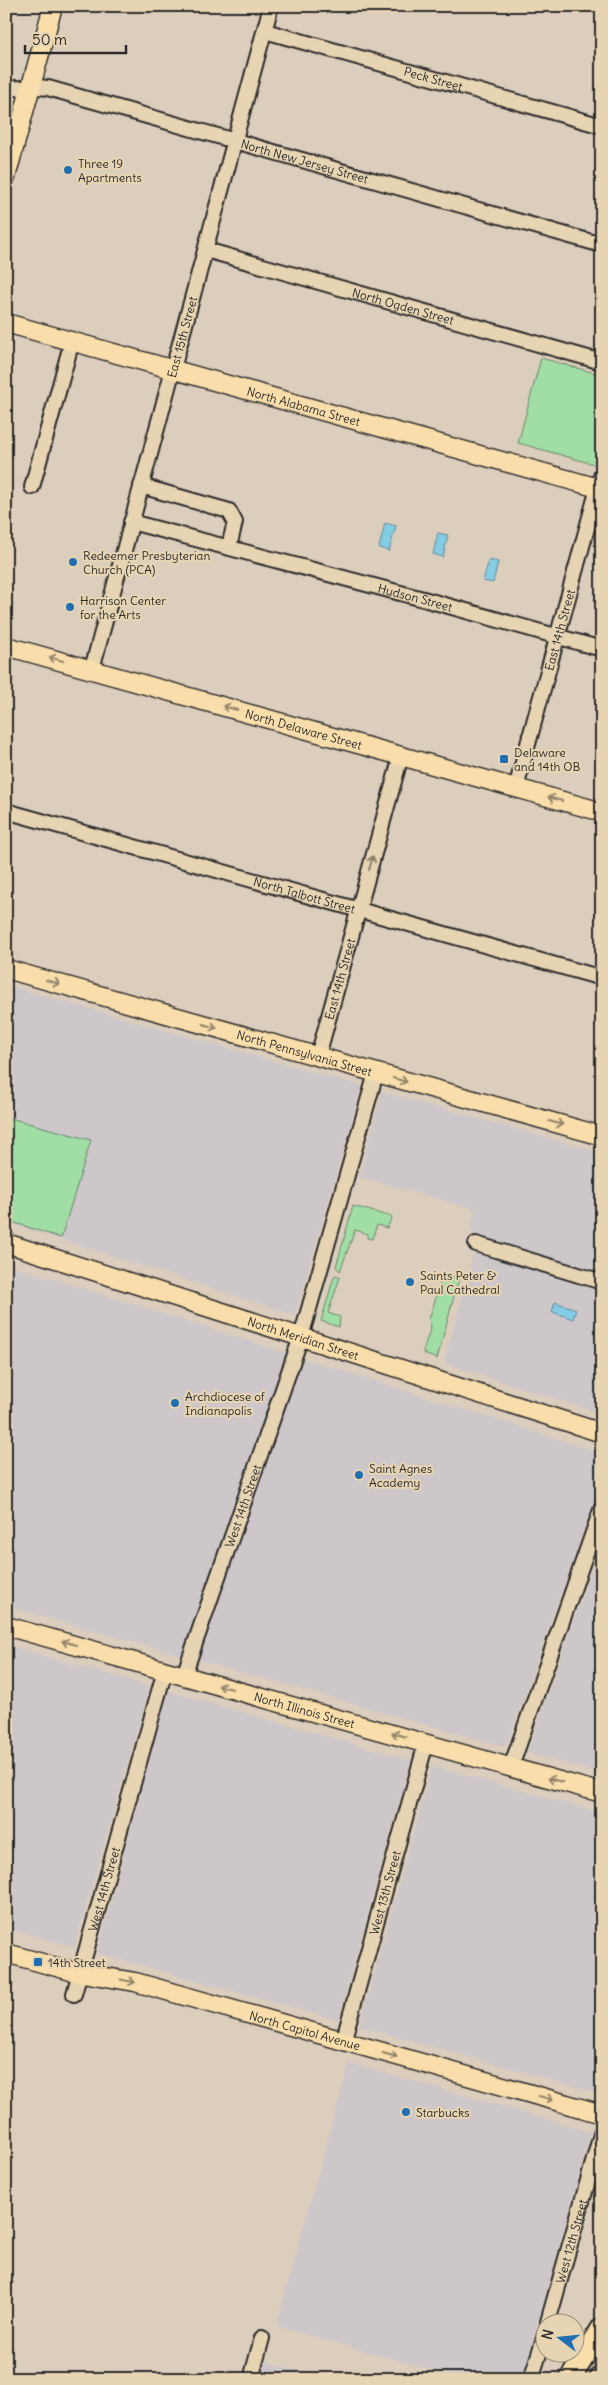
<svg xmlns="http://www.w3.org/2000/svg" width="608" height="2385" viewBox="0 0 608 2385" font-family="Delius,sans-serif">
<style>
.built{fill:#cec7ca}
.green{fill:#a1dea5;stroke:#668468}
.water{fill:#83cce4;stroke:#608c9a}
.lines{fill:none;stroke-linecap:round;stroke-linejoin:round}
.minor-casing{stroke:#2b2b2b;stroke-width:18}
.major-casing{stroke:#2b2b2b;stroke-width:21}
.highway-casing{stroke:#2b2b2b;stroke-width:24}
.minor{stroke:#e7d4b2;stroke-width:14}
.major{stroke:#f9deab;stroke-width:18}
.highway{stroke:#f9deab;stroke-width:20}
.oneway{stroke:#92846b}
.oneway2{stroke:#89806e}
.poi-dot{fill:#1f6fb2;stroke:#e7d4b2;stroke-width:2}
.labels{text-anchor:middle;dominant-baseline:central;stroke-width:4;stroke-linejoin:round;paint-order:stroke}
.street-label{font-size:12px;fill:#2b2b2b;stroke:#e7d4b2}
.poi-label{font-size:12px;fill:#2b2b2b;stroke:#e7d4b2;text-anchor:start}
</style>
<rect width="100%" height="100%" fill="#dccebd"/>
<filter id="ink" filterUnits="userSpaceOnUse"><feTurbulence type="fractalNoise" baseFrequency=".02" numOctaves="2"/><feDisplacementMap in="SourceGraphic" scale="10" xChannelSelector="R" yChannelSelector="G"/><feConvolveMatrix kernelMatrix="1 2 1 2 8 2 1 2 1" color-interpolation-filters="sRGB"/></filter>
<g filter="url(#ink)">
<g class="built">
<path d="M6 985 362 1086 295 1315 6 1222Z"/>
<path d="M382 1092 602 1153V1414L444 1363 476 1244 471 1227 475 1213 471 1208 359 1177Z"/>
<path d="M6 1264 602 1453V1479L506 1747 6 1606Z"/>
<path d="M602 1539V1774L527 1753Z"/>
<path d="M6 1645 150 1686 74 1947 6 1928Z"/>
<path d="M168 1691 411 1760 338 2020 97 1953Z"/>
<path d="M432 1766 602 1813V2087L600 2094 359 2026Z"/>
<path d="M349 2063 591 2132 523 2379H465L279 2327 278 2319Z"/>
<path d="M256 2359 328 2379H251Z"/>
</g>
<g class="green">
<path d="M541 358 602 375V449L597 465 518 443Z"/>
<path d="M6 1117 91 1140 61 1238 6 1220Z"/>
<path d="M353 1206 392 1217 387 1228 377 1225 372 1239 367 1238 368 1234 355 1230 340 1271 336 1267Z"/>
<path d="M446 1274 459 1278 437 1359 424 1354 423 1351 431 1327 429 1319 443 1276Z"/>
<path d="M336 1275 340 1277 328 1313 340 1317 339 1327 321 1321 334 1277Z"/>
</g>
<g class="water">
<path d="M385 523 396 526 389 551 379 548Z"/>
<path d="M438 533 448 535 443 557 433 554Z"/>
<path d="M489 560 498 562 493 583 483 581Z"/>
<path d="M555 1302 576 1309 573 1319 552 1312Z"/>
</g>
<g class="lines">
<defs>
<g id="minor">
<path id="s1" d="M265 31 602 126"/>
<path id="s2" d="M6 87C21 91 33 85 48 88L602 245"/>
<path id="s3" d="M206 250 602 362"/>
<path d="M141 486 229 511 235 522 229 547"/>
<path d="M32 487 72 341"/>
<path id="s4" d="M131 522 427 600 602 649"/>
<path id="s5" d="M92 669 271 6"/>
<path id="s6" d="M516 788 602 473"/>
<path id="s7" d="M6 811 602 978"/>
<path id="s8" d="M318 1056 401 756"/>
<path d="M476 1244 602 1282"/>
<path id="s9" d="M184 1675 301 1337 376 1073"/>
<path d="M511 1767 602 1507"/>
<path id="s10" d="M74 1994 165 1670"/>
<path id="s11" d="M343 2042 426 1743"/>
<path id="s12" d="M548 2322 602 2131"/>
<path d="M251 2379 262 2338"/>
<path d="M531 2379 546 2332"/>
</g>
<g id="major">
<path d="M6 177 53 6"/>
<path id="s13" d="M6 323 602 489"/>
<path id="s14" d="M6 646 602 812"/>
<path id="s15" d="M6 969 602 1136"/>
<path id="s16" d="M6 1243 602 1433"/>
<path id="s17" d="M6 1626 602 1793"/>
<path id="s18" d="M6 1953 71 1971 135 1982 602 2114"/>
</g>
<g id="highway">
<path d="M570 2379 602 2328"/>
<path d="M600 2379 602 2376"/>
</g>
</defs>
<use href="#minor" class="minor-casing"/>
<use href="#major" class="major-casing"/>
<use href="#highway" class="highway-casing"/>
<use href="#minor" class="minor"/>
<use href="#major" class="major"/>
<use href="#highway" class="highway"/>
</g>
<defs><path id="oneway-shaft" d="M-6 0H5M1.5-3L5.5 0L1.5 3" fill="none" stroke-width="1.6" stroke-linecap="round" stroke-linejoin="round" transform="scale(1.25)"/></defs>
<g class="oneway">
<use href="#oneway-shaft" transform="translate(56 659) rotate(-165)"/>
<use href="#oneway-shaft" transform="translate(230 708) rotate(-164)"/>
<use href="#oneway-shaft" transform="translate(555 799) rotate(-164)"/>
<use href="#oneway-shaft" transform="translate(53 982) rotate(16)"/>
<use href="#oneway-shaft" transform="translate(210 1026) rotate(16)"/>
<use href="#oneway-shaft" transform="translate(400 1080) rotate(16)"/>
<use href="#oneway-shaft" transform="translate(556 1123) rotate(16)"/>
<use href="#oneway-shaft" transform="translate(69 1643) rotate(-164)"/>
<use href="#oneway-shaft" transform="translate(225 1687) rotate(-164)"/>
<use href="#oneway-shaft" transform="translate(399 1735) rotate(-164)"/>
<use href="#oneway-shaft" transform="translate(555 1780) rotate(-164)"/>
<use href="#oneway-shaft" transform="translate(128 1981) rotate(11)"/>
<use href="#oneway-shaft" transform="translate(390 2055) rotate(16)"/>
<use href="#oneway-shaft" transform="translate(546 2098) rotate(15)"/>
</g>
<use class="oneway2" href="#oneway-shaft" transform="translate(371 863) rotate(-75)"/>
</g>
<g class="poi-dot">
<circle cx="68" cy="170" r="5"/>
<circle cx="73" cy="562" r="5"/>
<circle cx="70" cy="607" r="5"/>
<rect x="499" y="754" width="10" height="10" rx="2.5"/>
<circle cx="410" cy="1282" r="5"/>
<circle cx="175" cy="1403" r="5"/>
<circle cx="359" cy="1475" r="5"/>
<rect x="33" y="1957" width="10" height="10" rx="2.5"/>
<circle cx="406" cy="2112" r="5"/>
</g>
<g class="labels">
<g class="street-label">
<text stroke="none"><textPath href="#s1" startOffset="175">Peck Street</textPath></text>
<text stroke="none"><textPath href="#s2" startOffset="309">North New Jersey Street</textPath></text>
<text stroke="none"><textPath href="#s3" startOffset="205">North Ogden Street</textPath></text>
<text stroke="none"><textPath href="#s5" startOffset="344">East 15th Street</textPath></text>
<text stroke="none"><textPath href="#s13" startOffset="309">North Alabama Street</textPath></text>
<text stroke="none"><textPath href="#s4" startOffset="294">Hudson Street</textPath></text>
<text stroke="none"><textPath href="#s6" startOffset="164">East 14th Street</textPath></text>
<text stroke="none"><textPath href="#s14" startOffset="309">North Delaware Street</textPath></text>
<text stroke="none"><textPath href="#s7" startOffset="310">North Talbott Street</textPath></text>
<text stroke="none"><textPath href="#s8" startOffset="80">East 14th Street</textPath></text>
<text stroke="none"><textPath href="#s15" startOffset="310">North Pennsylvania Street</textPath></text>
<text stroke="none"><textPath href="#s16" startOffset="312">North Meridian Street</textPath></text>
<text stroke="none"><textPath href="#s9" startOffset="179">West 14th Street</textPath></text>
<text stroke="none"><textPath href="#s17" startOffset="310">North Illinois Street</textPath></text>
<text stroke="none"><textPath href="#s10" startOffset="109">West 14th Street</textPath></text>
<text stroke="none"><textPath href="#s11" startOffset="155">West 13th Street</textPath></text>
<text stroke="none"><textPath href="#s18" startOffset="309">North Capitol Avenue</textPath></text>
<text stroke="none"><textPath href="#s12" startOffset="84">West 12th Street</textPath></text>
</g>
<g class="poi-label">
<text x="78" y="163">Three 19<tspan x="78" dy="14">Apartments</tspan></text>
<text x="83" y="555">Redeemer Presbyterian<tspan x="83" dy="14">Church (PCA)</tspan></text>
<text x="80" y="600">Harrison Center<tspan x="80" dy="14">for the Arts</tspan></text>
<text x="514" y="752">Delaware<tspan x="514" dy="14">and 14th OB</tspan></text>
<text x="420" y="1275">Saints Peter &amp;<tspan x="420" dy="14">Paul Cathedral</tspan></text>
<text x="185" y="1396">Archdiocese of<tspan x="185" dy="14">Indianapolis</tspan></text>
<text x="369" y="1468">Saint Agnes<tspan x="369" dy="14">Academy</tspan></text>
<text x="48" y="1962">14th Street</text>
<text x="416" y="2112">Starbucks</text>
</g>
</g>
<rect width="608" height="2385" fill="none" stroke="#e7d4b2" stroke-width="25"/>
<rect x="12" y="12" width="583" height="2360" fill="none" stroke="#2b2b2b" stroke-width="2" filter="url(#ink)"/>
<g transform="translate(560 2338) rotate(286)"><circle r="24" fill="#e7d4b2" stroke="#9c907c"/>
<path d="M0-4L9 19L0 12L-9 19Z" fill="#1f6fb2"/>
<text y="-8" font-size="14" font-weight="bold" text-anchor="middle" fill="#2b2b2b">N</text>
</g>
<path d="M25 45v8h101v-8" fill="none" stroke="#2b2b2b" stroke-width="2.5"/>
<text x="32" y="45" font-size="15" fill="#2b2b2b" stroke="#e7d4b2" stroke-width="4" paint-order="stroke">50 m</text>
</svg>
